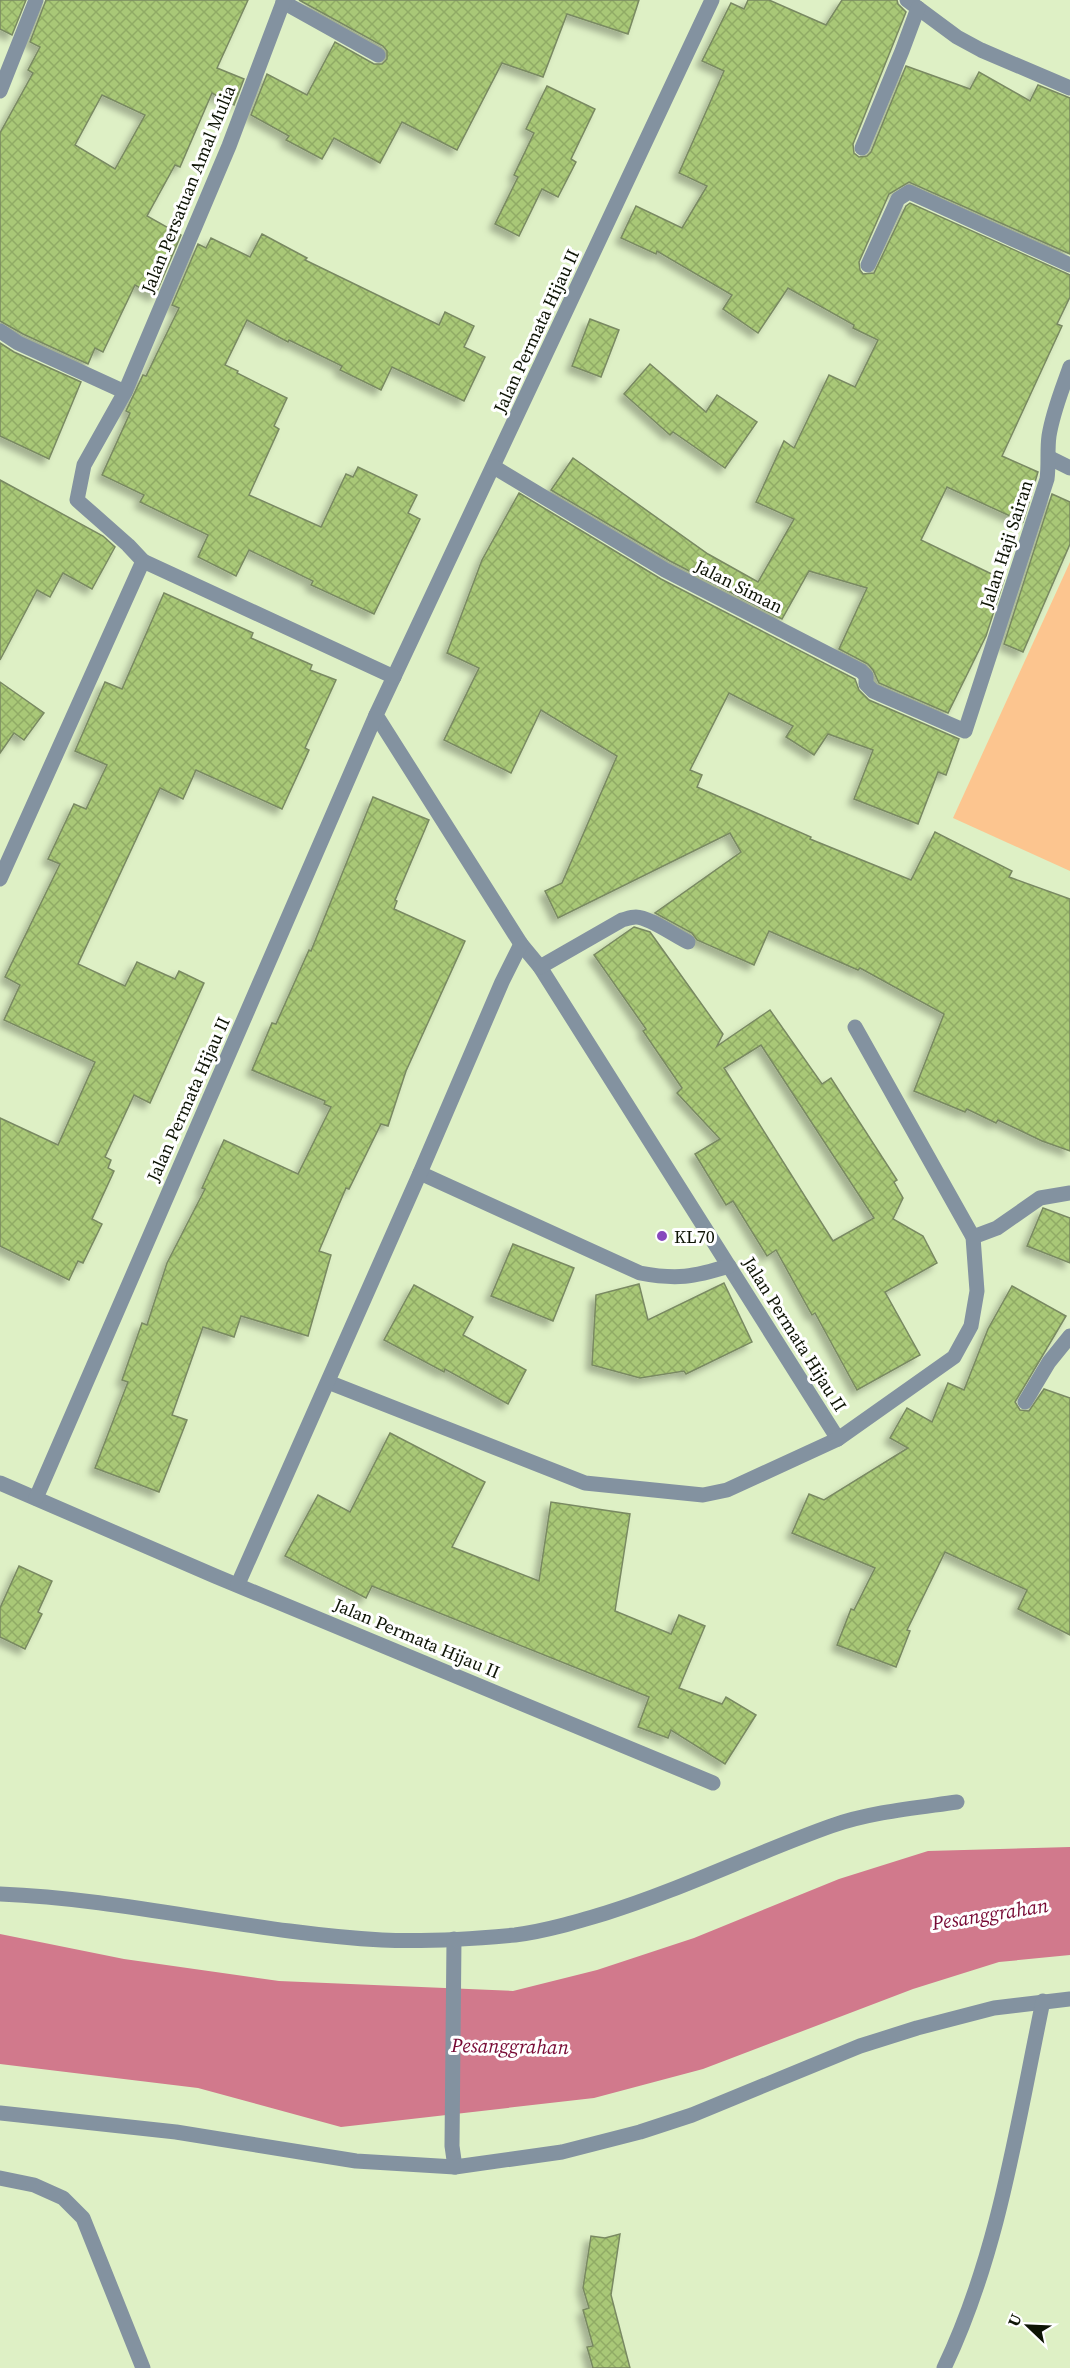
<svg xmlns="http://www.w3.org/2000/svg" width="1070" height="2368" viewBox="0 0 1070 2368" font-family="'Source Serif 4',serif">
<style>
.pitch{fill:#fcc58f}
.water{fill:#d1798c}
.building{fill:url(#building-cross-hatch);stroke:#798962;stroke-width:1.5;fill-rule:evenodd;filter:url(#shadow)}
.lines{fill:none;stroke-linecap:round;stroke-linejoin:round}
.minor{stroke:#8392a0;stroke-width:15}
.poi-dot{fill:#8748bd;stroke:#fff;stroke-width:2}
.labels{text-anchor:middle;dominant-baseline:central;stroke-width:6;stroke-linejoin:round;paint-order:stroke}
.street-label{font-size:18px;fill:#0e1405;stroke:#fff}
.poi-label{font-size:18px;fill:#0e1405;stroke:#fff;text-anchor:start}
.water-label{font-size:20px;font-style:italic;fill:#770934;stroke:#fff}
</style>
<defs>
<pattern id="building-cross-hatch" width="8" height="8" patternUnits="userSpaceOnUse" patternTransform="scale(1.5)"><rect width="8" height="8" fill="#a9c877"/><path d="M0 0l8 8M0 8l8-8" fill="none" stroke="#90ab65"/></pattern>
<filter id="shadow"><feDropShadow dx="-5.5" dy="5.5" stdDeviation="3" flood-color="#0004"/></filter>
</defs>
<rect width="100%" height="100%" fill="#def0c5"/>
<path class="pitch" d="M1070 562V871L953 818Z"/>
<path class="water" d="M1070 1847V1955L999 1962 913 1989 703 2069 594 2098 341 2127 198 2088 0 2064V1934L124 1959 279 1981 513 1991 597 1970 694 1938 839 1879 928 1851Z"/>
<g class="building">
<path d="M0 0H26L12 35 0 29Z"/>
<path d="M46 0H248L217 68 244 79 234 105 212 93 180 167 175 165 147 216 181 235 155 296 135 285 103 352 95 348 88 364 23 334 0 321V133L33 73 28 70 40 47 30 42ZM102 95 145 115 115 169 75 145Z"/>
<path d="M299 0H639L628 34 567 14 543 77 502 63 457 150 402 122 380 163 334 138 322 159 286 140 289 136 251 115 267 74 307 95 335 42 374 64H382L387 59V51L383 46Z"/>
<path d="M748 0H769L826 25 842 0H897L898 4 906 12 853 144 854 153 859 157 867 156 871 152 906 66 970 89 979 72 1030 101 1038 85 1070 98V254L909 182 889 194 859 262 860 270 863 274 874 273 906 206 910 203 1070 275V297L1057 324 1062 326 1002 456 1038 472 1023 522 947 487 921 540 1004 580 986 636 948 713 879 683 873 670 868 664 839 649 867 588 809 571 782 619 670 561 551 490 573 458 708 554 758 582 794 519 756 502 784 441 794 448 829 375 855 387 878 340 853 328 854 325 788 288 758 333 723 309 732 295 657 251 656 254 621 238 636 206 682 228 707 186 679 173 724 71 702 61 731 3 744 9Z"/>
<path d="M547 86 595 109 571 159 576 162 558 197 542 189 519 236 495 224 518 177 514 175 534 133 526 129Z"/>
<path d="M262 234 307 258 305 260 439 325 445 312 474 326 464 347 485 357 464 401 392 367 381 390 340 370 342 366 289 340 288 342 247 320 225 365 238 371 237 373 287 398 274 426 279 429 249 495 321 527 346 474 353 477 358 467 417 495 408 513 420 519 374 614 311 585 313 581 249 550 236 576 198 557 208 535 140 502 144 495 102 475 130 413 126 411 143 375 146 376 179 308 172 305 198 244 206 248 211 238 250 257Z"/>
<path d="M590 319 619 330 601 377 572 366Z"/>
<path d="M0 343 14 352 81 382 49 459 0 436Z"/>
<path d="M650 364 706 412 717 395 757 422 725 468 673 432 670 435 624 394Z"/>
<path d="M0 480 103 536 115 547 92 589 63 573 50 597 37 590 0 660Z"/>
<path d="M519 493 661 579 855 679 859 690 869 700 959 739 946 775 938 772 918 824 854 799 873 750 828 734 814 755 786 737 793 726 729 693 690 770 702 775 697 787 811 837 810 839 911 880 935 832 1012 871 1009 877 1070 899V1151L1042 1141 998 1120 996 1123 967 1109 965 1112 914 1091 944 1014 860 968 858 970 769 931 754 965 697 940 692 933 655 913 741 852 730 833 558 918 545 891 562 883 617 756 541 710 511 773 444 740 479 668 447 653 482 560Z"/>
<path d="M1052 494 1070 502V544L1023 652 1004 644Z"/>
<path d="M164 593 253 633 251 638 312 665 310 670 336 680 305 748 309 750 282 809 196 770 183 799 160 788 78 964 125 986 137 962 175 979 179 971 204 983 150 1103 134 1095 105 1157 111 1160 108 1168 114 1171 92 1219 102 1224 83 1263 78 1261 69 1280 0 1246V1118L58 1145 95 1062 4 1020 20 985 5 977 60 864 48 859 74 804 86 809 107 765 75 751 105 682 122 689Z"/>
<path d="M0 682 44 713 24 740 14 733 0 753Z"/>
<path d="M373 797 429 820 395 900 397 901 394 909 465 941 406 1071 388 1126 381 1124 349 1189 346 1188 319 1251 331 1255 308 1336 241 1316 234 1337 203 1327 172 1415 187 1420 159 1492 95 1468 128 1382 122 1380 142 1323 147 1325 167 1263 205 1189 202 1188 224 1140 298 1174 331 1107 324 1104 325 1101 252 1070 272 1023 276 1024 309 950 311 951Z"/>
<path d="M634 927 650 932 723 1034 717 1046 770 1010 822 1084 831 1078 897 1180 894 1182 903 1198 893 1219 923 1236 937 1263 885 1292 920 1355 857 1390 815 1313 812 1315 776 1250 767 1256 733 1201 726 1205 695 1154 720 1139 677 1093 682 1088 643 1031 646 1029 594 955ZM761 1045 874 1218 833 1241 724 1068Z"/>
<path d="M1043 1208 1070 1218V1263L1027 1246Z"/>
<path d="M513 1244 574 1268 553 1321 491 1296Z"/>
<path d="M724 1283 752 1342 686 1374 684 1371 640 1378 592 1365 596 1295 639 1284 648 1320Z"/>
<path d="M414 1285 473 1317 463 1335 526 1370 508 1404 445 1369 444 1372 384 1340Z"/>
<path d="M1012 1286 1066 1316 1015 1402 1020 1410 1029 1411 1044 1389 1070 1398V1635L1018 1609 1027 1590 945 1552 907 1630 910 1631 896 1667 837 1645 851 1609 854 1610 875 1568 792 1533 809 1494 824 1500 908 1448 890 1438 907 1408 932 1422 948 1383 964 1390 988 1329Z"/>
<path d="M390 1433 485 1482 452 1547 539 1581 551 1502 630 1514 615 1611 671 1634 679 1615 705 1626 679 1688 722 1704 726 1697 756 1715 725 1764 671 1730 668 1738 638 1727 649 1697 372 1586 366 1598 285 1556 318 1495 350 1512Z"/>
<path d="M19 1566 52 1581 38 1612 42 1614 25 1649 0 1637V1608Z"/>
<path d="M620 2234 611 2295 630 2368H593L587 2347 593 2346 583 2310 589 2308 583 2288 591 2236 605 2238Z"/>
</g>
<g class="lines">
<g class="minor">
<path d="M712 0 376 715 521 944 540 967 838 1439"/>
<path d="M907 0 957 37 981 50 1070 88"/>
<path d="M283 2 378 55"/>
<path d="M0 91 36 0"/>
<path d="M862 148 902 51 918 8"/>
<path d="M868 265 898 199 909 192 1070 265"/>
<path d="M0 331 18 343 125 392"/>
<path d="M1050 458 1070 468"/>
<path d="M494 467 665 570 861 671 866 676V684L873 691 965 731 1047 479C1049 464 1047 450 1049 436 1053 411 1062 390 1070 367"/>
<path d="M143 561 128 545 77 500 84 465 125 392 229 146 284 0"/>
<path d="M0 879 143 561 394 677"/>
<path d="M540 967 622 920C626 919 631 917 636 917 649 917 675 936 688 942"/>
<path d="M420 1173 640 1273C677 1280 693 1277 729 1266"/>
<path d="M973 1237 997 1228 1040 1198 1070 1193"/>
<path d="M328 1382 585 1483 703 1495 727 1490 838 1439 954 1357 971 1326 977 1291 973 1237 855 1027"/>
<path d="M1025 1402 1049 1362 1070 1336"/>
<path d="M0 1483 215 1576 713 1783"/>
<path d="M36 1498 376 715"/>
<path d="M238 1584 420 1173 502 982 521 944"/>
<path d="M0 1894C128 1899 254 1933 382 1940 425 1942 472 1939 515 1935 546 1931 576 1922 606 1913 683 1889 755 1853 831 1826 871 1812 915 1808 957 1802"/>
<path d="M454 1939 452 2146 455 2167"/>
<path d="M0 2113 176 2132 356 2161 455 2167 562 2152 640 2132 692 2115 860 2046 917 2028 994 2008 1070 1999"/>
<path d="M0 2178 34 2185 63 2198 83 2218 143 2368"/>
<path d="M944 2368C999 2253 1017 2125 1043 2001"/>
</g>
</g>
<circle class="poi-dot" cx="662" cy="1236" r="6"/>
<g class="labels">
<g class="street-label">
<text transform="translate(188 189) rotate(-68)">Jalan Persatuan Amal Mulia</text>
<text transform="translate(536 331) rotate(-65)">Jalan Permata Hijau II</text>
<text transform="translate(1006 544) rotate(-72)">Jalan Haji Sairan</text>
<text transform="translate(739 586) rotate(27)">Jalan Siman</text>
<text transform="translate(188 1099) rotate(-66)">Jalan Permata Hijau II</text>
<text transform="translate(795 1334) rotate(58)">Jalan Permata Hijau II</text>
<text transform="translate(417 1638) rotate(23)">Jalan Permata Hijau II</text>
</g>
<g class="poi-label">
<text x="674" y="1236">KL70</text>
</g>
<g class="water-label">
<text transform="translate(990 1914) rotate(-9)">Pesanggrahan</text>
<text transform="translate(510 2046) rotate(1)">Pesanggrahan</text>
</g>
</g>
<g transform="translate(1028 2326) rotate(293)" stroke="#ffffff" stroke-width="4.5" paint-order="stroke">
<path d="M0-4.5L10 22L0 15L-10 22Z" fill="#0e1405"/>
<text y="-9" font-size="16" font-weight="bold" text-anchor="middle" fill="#0e1405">U</text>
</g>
</svg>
